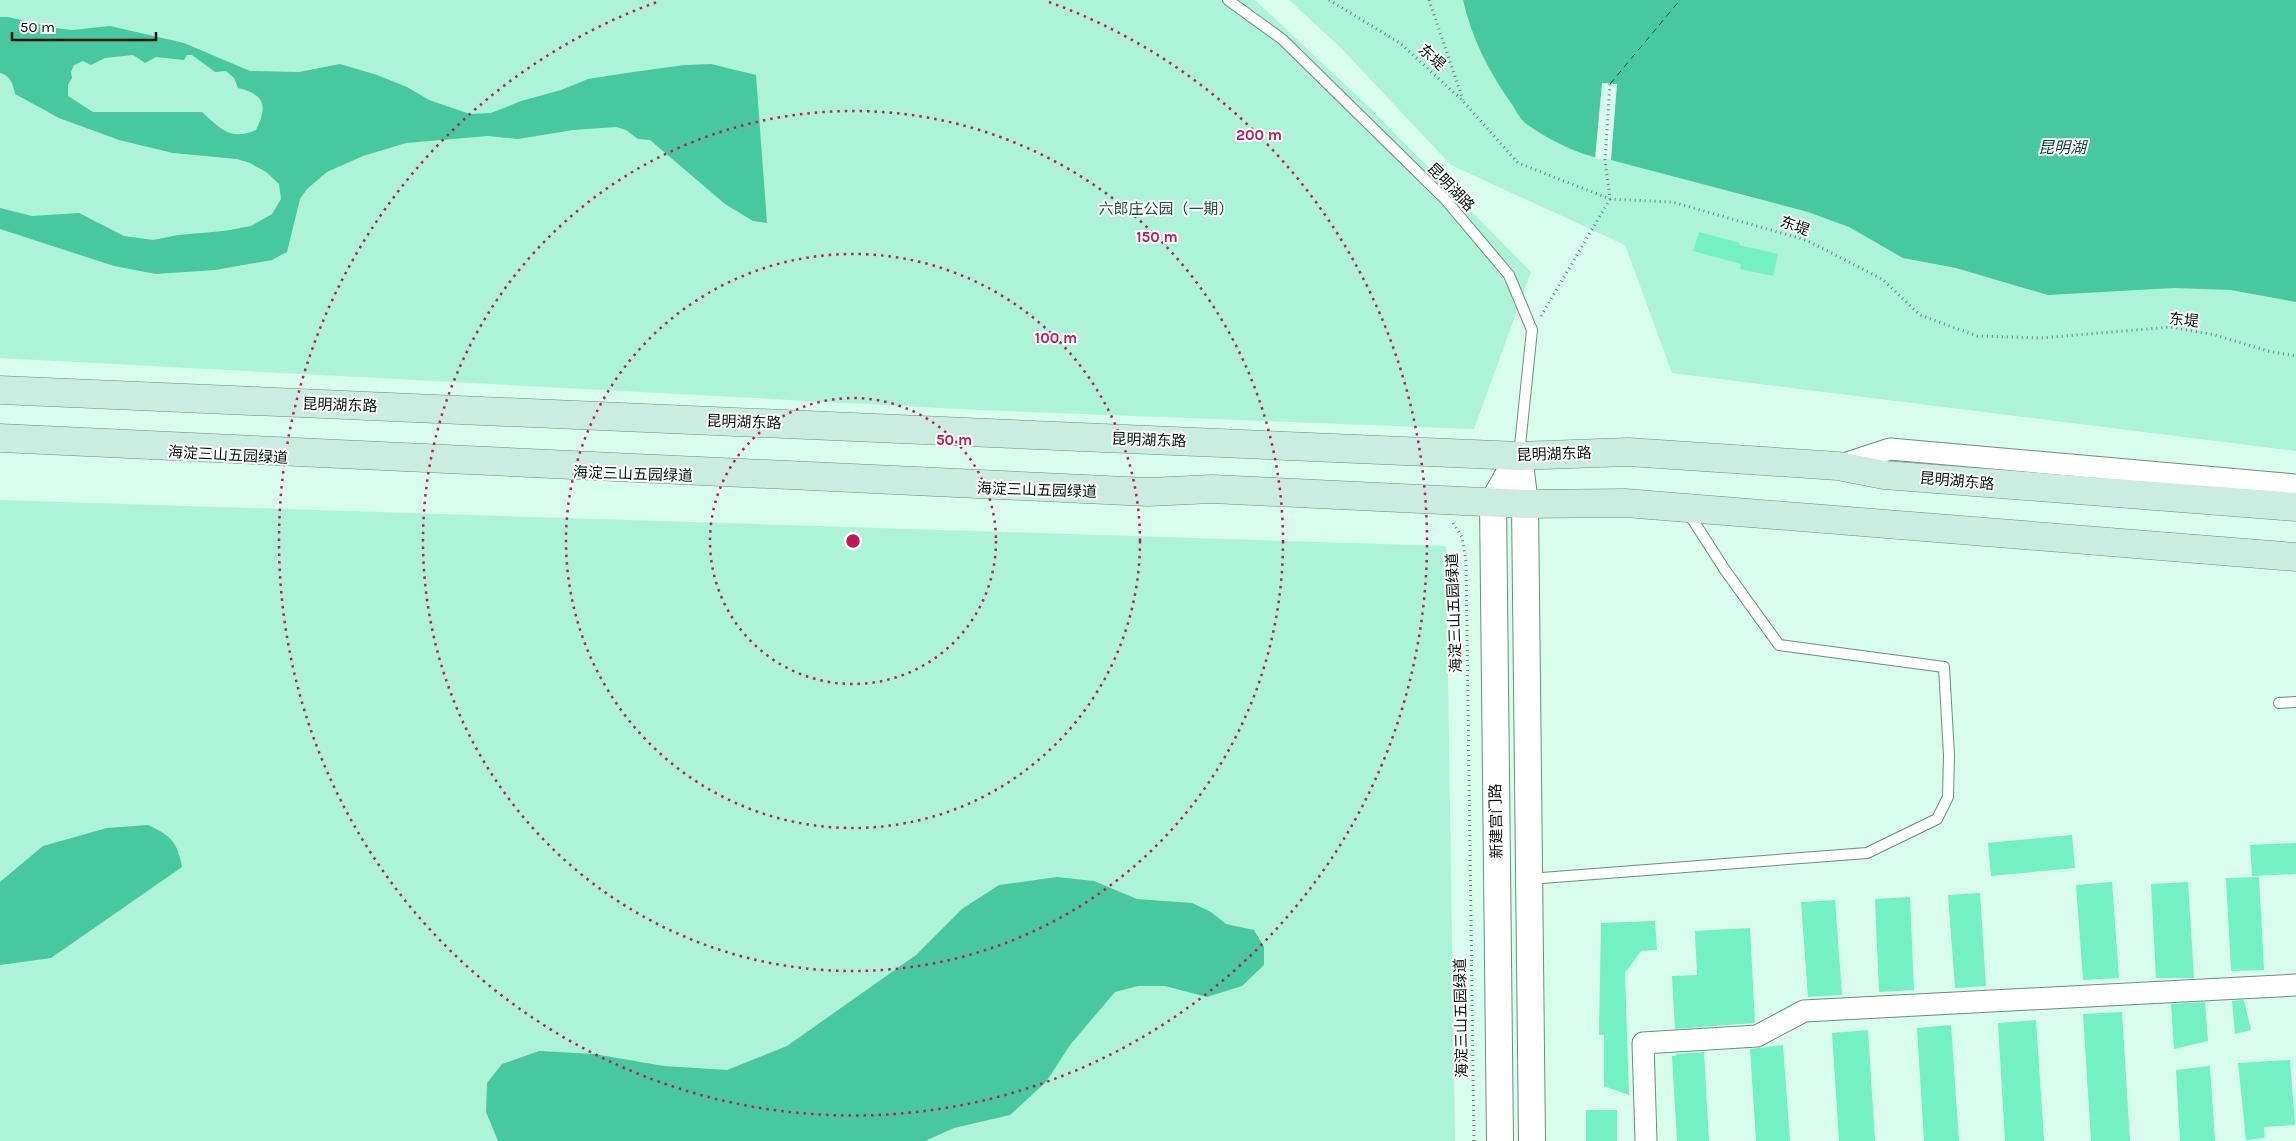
<svg xmlns="http://www.w3.org/2000/svg" width="2296" height="1141" viewBox="0 0 2296 1141" font-family="Karla,'Noto Sans SC',sans-serif">
<style>
.green{fill:#acf3d7}
.water{fill:#47c89e;fill-rule:evenodd}
.pier{fill:#d8fded}
.lines{fill:none;stroke-linecap:round;stroke-linejoin:round}
.ferry{stroke:#104635;stroke-width:1;stroke-dasharray:6 5;stroke-linecap:butt}
.building{fill:#73f0c4}
.service-casing{stroke:#6a8d7e;stroke-width:12}
.minor-casing{stroke:#6a8d7e;stroke-width:23}
.tertiary-casing{stroke:#6a8d7e;stroke-width:28}
.secondary-casing{stroke:#6a8d7e;stroke-width:29}
.path{stroke:#6a8278;stroke-width:3;stroke-dasharray:1 4;stroke-linecap:butt}
.service{stroke:#fff;stroke-width:10}
.minor{stroke:#fff;stroke-width:21}
.tertiary{stroke:#fff;stroke-width:26}
.secondary{stroke:#cbece1;stroke-width:28}
.ring{fill:none;stroke:#c2185b;stroke-width:2.5;stroke-dasharray:2.5 5}
.labels{text-anchor:middle;dominant-baseline:central;stroke-width:4;stroke-linejoin:round;paint-order:stroke}
.street-label{font-size:15px;fill:#04100b;stroke:#fff}
.park-label{font-size:15px;fill:#1a4f3d;stroke:#fff}
.water-label{font-size:16px;font-style:italic;fill:#104635;stroke:#fff}
.centre{fill:#c2185b;stroke:#fff;stroke-width:2.5}
.ring-label{font-size:15px;text-anchor:middle;font-weight:bold;fill:#c2185b;stroke:#fff;stroke-width:4;stroke-linejoin:round;paint-order:stroke}
</style>
<rect width="100%" height="100%" fill="#d8fded"/>
<g class="green">
<path d="M0 0H1255L1370 108 1531 272 1474 429 978 410 0 358Z"/>
<path d="M1289 0H2296V451L1672 373 1625 245 1451 165 1340 47Z"/>
<path d="M0 500 1446 546 1455 1141H0Z"/>
</g>
<g class="water">
<path d="M1463 0H2296V302L2231 290 2174 288 2048 295 1956 268 1903 258 1849 227 1808 212 1611 160C1584 158 1546 139 1524 122 1519 117 1515 109 1511 103 1488 70 1472 39 1463 0Z"/>
<path d="M0 17H8L55 28 72 30 110 26 184 43 250 71 299 72 340 64 377 75 407 87 429 100 470 114 491 113 521 101 561 90 588 79 633 72 685 65 711 64 756 75 767 223 753 221 725 204 650 140 638 139 626 130 616 127 573 130 518 139 488 136 406 143 363 156 327 172 307 189 300 199 287 252 272 260 215 270 156 274 114 266 0 229V208L32 216 79 213 124 236 153 240 178 235 224 231 251 226 272 214 281 199 279 184 266 172 250 163 237 159 173 153 119 140 59 118 15 94C13 84 11 76 0 73ZM133 55 145 63 156 57 184 60 187 55H192L215 72 226 71 234 78 238 88C265 95 268 105 256 130 230 141 221 129 202 112H93L68 96V85L72 78 71 72 74 65 83 61 91 65 105 58Z"/>
<path d="M148 825C171 836 177 841 182 867L51 958 0 965V882L43 846 107 828Z"/>
<path d="M1057 877 1094 881 1137 899 1192 903 1211 912 1226 924 1254 930 1264 947V965L1242 986 1207 997 1165 986H1138L1115 992 1070 1045 1046 1082 1010 1115 954 1128 925 1141H498L486 1112 487 1083 502 1064 539 1051 594 1054 664 1066 727 1070 787 1046 916 955 962 909 999 885Z"/>
</g>
<path class="pier" d="M1602 83 1617 84 1611 160 1595 159Z"/>
<g class="lines">
<path class="ferry" d="M1610 84 1680 0"/>
</g>
<g class="building">
<path d="M1699 232 1740 243 1739 245 1778 254 1773 276 1740 269 1741 264 1693 251Z"/>
<path d="M2072 835 2075 868 1991 876 1988 843Z"/>
<path d="M2296 843V874L2252 876 2250 845Z"/>
<path d="M2259 877 2264 970 2231 971 2226 878Z"/>
<path d="M2112 882 2119 978 2083 980 2076 885Z"/>
<path d="M2188 882 2194 978H2156L2151 884Z"/>
<path d="M1980 893 1986 986 1955 988 1948 895Z"/>
<path d="M1910 897 1914 990 1879 992 1875 899Z"/>
<path d="M1835 900 1842 995 1808 997 1801 902Z"/>
<path d="M1655 921 1657 950 1641 951 1625 973 1629 1095 1604 1086V1035H1599L1601 923Z"/>
<path d="M1750 928 1755 1023 1675 1029 1672 976 1697 975 1695 931Z"/>
<path d="M2244 1000 2251 1030 2235 1034 2232 1001Z"/>
<path d="M2205 1002 2208 1041 2174 1049 2171 1004Z"/>
<path d="M2122 1012 2130 1141H2091L2083 1014Z"/>
<path d="M2036 1020 2044 1141H2005L1998 1023Z"/>
<path d="M1951 1025 1959 1141H1924L1917 1028Z"/>
<path d="M1868 1030 1875 1141H1839L1832 1033Z"/>
<path d="M1783 1045 1790 1141H1756L1750 1049Z"/>
<path d="M1704 1052 1709 1141H1677L1672 1056H1676V1054Z"/>
<path d="M2290 1060 2295 1125 2264 1127 2265 1138 2246 1140 2238 1063Z"/>
<path d="M2210 1066 2215 1141H2180L2176 1070Z"/>
<rect x="1586" y="1110" width="31" height="31"/>
</g>
<g class="lines">
<defs>
<g id="service">
<path d="M1228 0 1282 39 1445 199 1509 275 1532 330 1519 455"/>
<path d="M2279 703 2296 702"/>
<path d="M1529 879 1867 853 1937 819 1948 797 1949 755 1944 667 1779 645 1725 570 1687 511"/>
</g>
<g id="minor">
<path d="M1838 466 1890 449 2296 485"/>
<path d="M1646 1141 1643 1043 1757 1036 1804 1011 2296 985"/>
</g>
<g id="tertiary">
<path d="M1519 456 1525 504 1532 1141"/>
<path d="M1500 1141 1493 502 1519 456"/>
</g>
<g id="secondary">
<path d="M0 390 1519 456 1628 452 1838 466 1884 475 2296 507"/>
<path d="M0 438 1148 492 1212 489 1525 504 1625 503 2296 557"/>
</g>
</defs>
<use href="#service" class="service-casing"/>
<use href="#minor" class="minor-casing"/>
<use href="#tertiary" class="tertiary-casing"/>
<use href="#secondary" class="secondary-casing"/>
<g class="path">
<path d="M1329 0 1400 43 1463 101 1518 163 1610 199 1672 202 1806 240 1882 279 1920 315 1977 336 2041 338 2171 327 2215 335 2268 351 2296 356"/>
<path d="M1429 0 1463 100"/>
<path d="M1541 316 1610 199 1605 160 1610 84"/>
<path d="M1453 523 1462 537 1466 562 1474 1141"/>
</g>
<use href="#service" class="service"/>
<use href="#minor" class="minor"/>
<use href="#tertiary" class="tertiary"/>
<use href="#secondary" class="secondary"/>
</g>
<g class="ring">
<circle cx="853" cy="541" r="143"/>
<circle cx="853" cy="541" r="287"/>
<circle cx="853" cy="541" r="430"/>
<path d="M1049 2A574 574 0 1 1 657 2"/>
</g>
<g class="labels">
<g class="street-label">
<text transform="translate(1432 57) rotate(42)">东堤</text>
<text transform="translate(1451 187) rotate(46)">昆明湖路</text>
<text transform="translate(1795 226) rotate(19)">东堤</text>
<text transform="translate(2184 320) rotate(6)">东堤</text>
<text transform="translate(340 405) rotate(2)">昆明湖东路</text>
<text transform="translate(744 422) rotate(2)">昆明湖东路</text>
<text transform="translate(1149 440) rotate(2)">昆明湖东路</text>
<text transform="translate(1554 454) rotate(-2)">昆明湖东路</text>
<text transform="translate(228 455) rotate(3)">海淀三山五园绿道</text>
<text transform="translate(633 474) rotate(2)">海淀三山五园绿道</text>
<text transform="translate(1957 481) rotate(5)">昆明湖东路</text>
<text transform="translate(1037 490) rotate(2)">海淀三山五园绿道</text>
<text transform="translate(1454 613) rotate(-92)">海淀三山五园绿道</text>
<text transform="translate(1496 821) rotate(-91)">新建宫门路</text>
<text transform="translate(1461 1018) rotate(-91)">海淀三山五园绿道</text>
</g>
<g class="park-label">
<text x="1166" y="209">六郎庄公园（一期）</text>
</g>
<g class="water-label">
<text x="2062" y="147">昆明湖</text>
</g>
</g>
<circle cx="853" cy="541" r="8" class="centre"/>
<g class="ring-label">
<text x="1259" y="140">200 m</text>
<text x="1157" y="242">150 m</text>
<text x="1056" y="343">100 m</text>
<text x="954" y="445">50 m</text>
</g>
<path d="M12 32v8h144v-8" fill="none" stroke="#04100b" stroke-width="2.5"/>
<text x="20" y="32" font-size="15" fill="#04100b" stroke="#ffffff" stroke-width="4" paint-order="stroke">50 m</text>
</svg>
